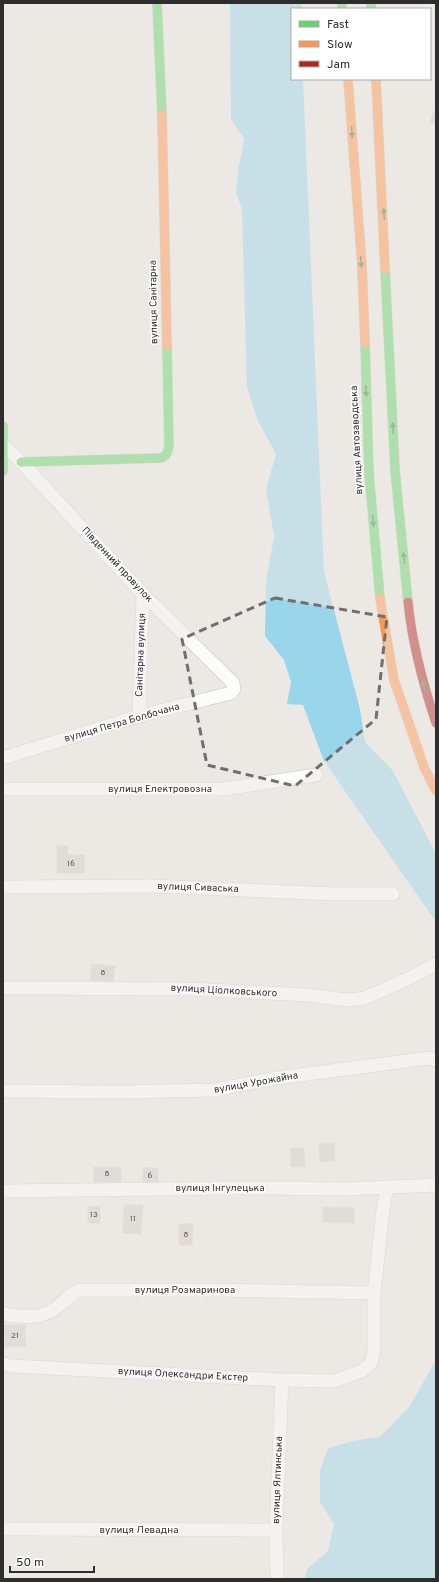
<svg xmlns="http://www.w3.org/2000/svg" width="439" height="1582" viewBox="0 0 439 1582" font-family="Overpass,sans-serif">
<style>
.water{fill:#99d6ec}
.building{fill:#d1cecb;stroke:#d7d4d0}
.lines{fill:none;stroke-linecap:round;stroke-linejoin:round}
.street-casing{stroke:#c5c4c5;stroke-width:14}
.fast-casing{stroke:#c5c4c5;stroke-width:10}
.slow-casing{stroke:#c5c4c5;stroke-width:10}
.jam-casing{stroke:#c5c4c5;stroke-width:10}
.street{stroke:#fcfcfb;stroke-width:13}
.fast{stroke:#63d668;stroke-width:9}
.slow{stroke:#ff974d;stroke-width:9}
.jam{stroke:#b3261e;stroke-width:9}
.oneway{fill:#467a48}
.marked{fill:none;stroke:#706f6e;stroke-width:3;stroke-dasharray:8 5;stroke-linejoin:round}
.labels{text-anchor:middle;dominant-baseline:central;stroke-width:3;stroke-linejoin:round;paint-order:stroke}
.number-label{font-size:8px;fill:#585857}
.street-label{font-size:10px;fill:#2e2e2e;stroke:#fff}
</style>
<rect width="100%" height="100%" fill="#ece8e4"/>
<g class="water">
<path d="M230 3H302V9H292V79H303L324 572 360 709 365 742 393 771 436 854V922L324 761 303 705 287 704 291 682 284 660 265 636 266 582 274 536 266 489 276 454 258 421 247 387 242 209 236 192 239 166 244 139 231 119Z"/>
<path d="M436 1360V1579H305L307 1569 328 1551 334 1524 320 1502V1470L328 1448 353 1441 380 1437 410 1406Z"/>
</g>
<g class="building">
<path d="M436 106V124L430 122Z"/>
<path d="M57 846H68V855H84V873H57Z"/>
<path d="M92 964 115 966 113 982 90 980Z"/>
<path d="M334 1143 335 1161 320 1162 319 1144Z"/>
<path d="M290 1148H304L305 1166 291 1167Z"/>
<rect x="94" y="1167" width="27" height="15"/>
<rect x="143" y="1168" width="15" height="16"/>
<path d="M124 1205H143L141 1234 123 1233Z"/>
<path d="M100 1206V1223H88V1207Z"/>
<path d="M323 1207 354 1208V1223L323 1222Z"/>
<path d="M179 1224H193L192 1245H179Z"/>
<path d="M4 1325H25L26 1346 5 1347Z"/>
</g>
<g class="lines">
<defs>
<g id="street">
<path d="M3 445 21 462 143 594 233 683 234 689 231 693 139 716 3 758"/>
<path d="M139 716 143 594"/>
<path d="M3 789H224L316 775"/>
<path d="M3 887 153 886 336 894H393"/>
<path d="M3 988 191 989 306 995 348 1000 365 998 410 978 436 964"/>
<path d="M3 1091 118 1092 214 1090 277 1078 429 1058 436 1060"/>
<path d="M3 1191 241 1188 348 1189 436 1185"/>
<path d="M3 1314C22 1317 41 1320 57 1307 64 1301 70 1295 79 1290H216L374 1293"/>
<path d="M3 1364 12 1366 282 1380 334 1381 362 1371 371 1363 374 1351V1293L383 1210 387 1187"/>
<path d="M3 1529 276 1530"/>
<path d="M277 1579 276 1530 282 1380"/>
</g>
<g id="fast">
<path d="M157 3 162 115"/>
<path d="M342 3V9"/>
<path d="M371 3V9"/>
<path d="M385 269 395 470 408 602"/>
<path d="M365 343 369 474 380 598"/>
<path d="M3 426V471"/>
<path d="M21 462 161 458 166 455 169 447 167 346"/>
</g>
<g id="slow">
<path d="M348 79 362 266 365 343"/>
<path d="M376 79 385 269"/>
<path d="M162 115 167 346"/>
<path d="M380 598 394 680 424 767 436 791"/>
</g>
<path id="jam" d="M408 602C412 643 423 684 436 723"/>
</defs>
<use href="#street" class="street-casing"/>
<use href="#fast" class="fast-casing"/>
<use href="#slow" class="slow-casing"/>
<use href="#jam" class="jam-casing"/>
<use href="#street" class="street"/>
<use href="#fast" class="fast"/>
<use href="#slow" class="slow"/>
<use href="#jam" class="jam"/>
</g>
<defs><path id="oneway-solid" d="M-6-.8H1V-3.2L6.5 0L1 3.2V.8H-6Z"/></defs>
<g class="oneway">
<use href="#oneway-solid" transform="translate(352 132) rotate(86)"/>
<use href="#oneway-solid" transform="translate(384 214) rotate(-93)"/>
<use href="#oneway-solid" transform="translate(361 262) rotate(86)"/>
<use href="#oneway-solid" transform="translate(366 391) rotate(88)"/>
<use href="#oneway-solid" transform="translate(393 428) rotate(-93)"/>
<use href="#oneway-solid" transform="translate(373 521) rotate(85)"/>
<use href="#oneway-solid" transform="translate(404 558) rotate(-96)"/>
<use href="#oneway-solid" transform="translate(424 686) rotate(-103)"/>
</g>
<path d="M0 0H439V1582H0ZM275 598 387 617 376 719 295 786 207 765 182 639Z" fill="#ece8e4" fill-opacity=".55" fill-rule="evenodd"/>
<path class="marked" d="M275 598 387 617 376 719 295 786 207 765 182 639Z"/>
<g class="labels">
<g class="number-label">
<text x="71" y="864">16</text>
<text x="103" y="973">8</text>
<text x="107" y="1174">8</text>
<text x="150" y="1176">6</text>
<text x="94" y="1215">13</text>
<text x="133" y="1219">11</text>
<text x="186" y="1235">8</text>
<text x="15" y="1336">21</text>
</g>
<g class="street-label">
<text transform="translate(154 302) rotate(-91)">вулиця Санітарна</text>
<text transform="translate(357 440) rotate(-93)">вулиця Автозаводська</text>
<text transform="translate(117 565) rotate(47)">Південний провулок</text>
<text transform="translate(141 655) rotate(-88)">Санітарна вулиця</text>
<text transform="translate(122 723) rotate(-16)">вулиця Петра Болбочана</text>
<text x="160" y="789">вулиця Електровозна</text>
<text transform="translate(198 888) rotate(2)">вулиця Сиваська</text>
<text transform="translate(224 991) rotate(3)">вулиця Ціолковського</text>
<text transform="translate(256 1083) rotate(-10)">вулиця Урожайна</text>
<text x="220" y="1188">вулиця Інгулецька</text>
<text x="185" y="1290">вулиця Розмаринова</text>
<text transform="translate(183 1375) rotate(3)">вулиця Олександри Екстер</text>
<text transform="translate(278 1480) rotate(-88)">вулиця Ялтинська</text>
<text x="139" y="1530">вулиця Левадна</text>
</g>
</g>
<rect width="439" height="1582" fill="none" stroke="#2e2e2e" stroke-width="8"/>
<rect x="291" y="8" width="140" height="72" fill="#ffffff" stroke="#ababab"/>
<rect x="299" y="21" width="20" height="6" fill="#63d668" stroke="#ababab"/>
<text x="327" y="28" font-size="12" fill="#2e2e2e">Fast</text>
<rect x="299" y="41" width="20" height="6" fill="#ff974d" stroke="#ababab"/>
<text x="327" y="48" font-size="12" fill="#2e2e2e">Slow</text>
<rect x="299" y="61" width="20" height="6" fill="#b3261e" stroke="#ababab"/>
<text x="327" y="68" font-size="12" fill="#2e2e2e">Jam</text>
<path d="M10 1566v6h84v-6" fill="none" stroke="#2e2e2e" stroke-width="2"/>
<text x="16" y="1566" font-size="12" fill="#2e2e2e" stroke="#ffffff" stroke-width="3" paint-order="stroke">50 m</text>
</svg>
